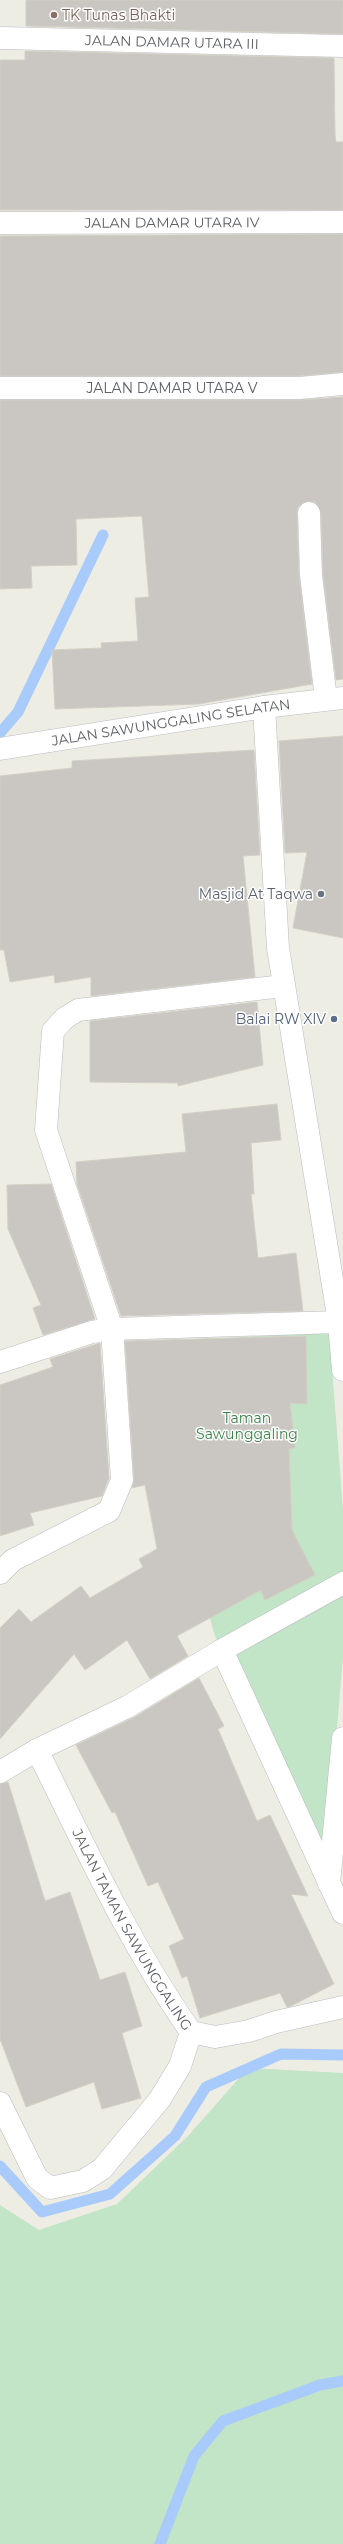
<svg xmlns="http://www.w3.org/2000/svg" width="343" height="2544" viewBox="0 0 343 2544" font-family="Montserrat,sans-serif">
<style>
.green{fill:#c2e4c7}
.lines{fill:none;stroke-linecap:round;stroke-linejoin:round}
.stream{stroke:#a8cbfb;stroke-width:11}
.building{fill:#cac7c2;stroke:#d3d0c3}
.minor-casing{stroke:#b9bbc0;stroke-width:23}
.minor{stroke:#fff;stroke-width:22}
.education-dot{fill:#8d6e63;stroke:#fff;stroke-width:1.5}
.worship-dot{fill:#6b7280;stroke:#fff;stroke-width:1.5}
.service-dot{fill:#5c6f8a;stroke:#fff;stroke-width:1.5}
.labels{text-anchor:middle;dominant-baseline:central;stroke-width:3;stroke-linejoin:round;paint-order:stroke}
.education-label{font-size:14px;fill:#785e54;stroke:#fff;text-anchor:start}
.street-label{font-size:14px;fill:#5c5f64;stroke:#fff}
.worship-label{font-size:14px;fill:#5b616d;stroke:#fff;text-anchor:end}
.service-label{font-size:14px;fill:#4e5e75;stroke:#fff;text-anchor:end}
.park-label{font-size:14px;fill:#388045;stroke:#fff}
</style>
<rect width="100%" height="100%" fill="#eeede4"/>
<g class="green">
<path d="M329 1330 343 1509V1657L326 1858 215 1636 132 1346Z"/>
<path d="M248 2068 343 2073V2544H0V2205L39 2230 117 2204 188 2136Z"/>
</g>
<g class="lines">
<g class="stream">
<path d="M0 733 18 712 103 535"/>
<path d="M0 2166 42 2212 110 2194 175 2136 206 2087 281 2054 343 2055"/>
<path d="M160 2544 194 2456 223 2421 320 2385 343 2381"/>
</g>
</g>
<g class="building">
<path d="M26 0H343V34L26 26Z"/>
<path d="M25 51 334 58 335 135 336 142H343V210H0V60H25Z"/>
<path d="M343 234V372L299 376H0V236Z"/>
<path d="M343 397V679L336 680 323 574 321 512 315 502 308 501 298 507 297 513 299 576 312 684 199 704 55 709 52 650 102 648 101 643 138 641 135 598 149 597 142 516 76 519 77 565 31 566 32 588 0 589V400H300Z"/>
<path d="M343 736V938L293 928 307 852 285 853 279 741Z"/>
<path d="M254 750 260 855 243 856 255 977 91 996V977L55 983 54 975 10 982 4 950H0V776L72 768V761Z"/>
<path d="M257 1002 263 1065 178 1086V1083L90 1082V1021Z"/>
<path d="M277 1104 281 1140 251 1143 254 1194H251L258 1258 296 1253 303 1311 121 1316 77 1184 76 1162 186 1152 182 1114Z"/>
<path d="M51 1184 95 1319 43 1335 33 1308 41 1305 8 1229 7 1185Z"/>
<path d="M306 1336 307 1404 290 1403 295 1448 289 1449 292 1530 315 1575 265 1600 261 1590 177 1636 188 1656 150 1679 127 1640 85 1670 74 1654 0 1739V1628L19 1609 31 1622 81 1586 90 1598 143 1567 139 1559 157 1549 145 1485 132 1488 134 1479 125 1341Z"/>
<path d="M100 1343 109 1478 102 1496 30 1513 34 1525 0 1536V1385L53 1367 50 1359Z"/>
<path d="M199 1678 224 1726 218 1729 257 1821 270 1815 308 1896 291 1894 334 1984 291 2006 287 2007 280 1993 200 2018 187 1976 182 1978 169 1946 184 1939 158 1882 148 1886 115 1812 112 1813 76 1745 133 1718Z"/>
<path d="M8 1782 45 1901 70 1892 100 1980 125 1972 142 2026 122 2033 141 2098 102 2109 94 2082 26 2107 0 2039V1784Z"/>
</g>
<g class="lines">
<defs>
<g id="minor">
<path id="s1" d="M0 38 343 46"/>
<path id="s2" d="M0 223 343 222"/>
<path id="s3" d="M0 388H300L343 384"/>
<path d="M309 513 311 575 326 699"/>
<path d="M264 707 278 948 339 1322 343 1370"/>
<path id="s4" d="M0 749 264 707 343 698"/>
<path d="M0 1362 92 1332 112 1329 339 1322"/>
<path d="M0 1573 13 1560 109 1511 122 1480 112 1329 46 1130 53 1031 65 1018 78 1010 283 986"/>
<path d="M343 1583 222 1650 343 1913"/>
<path id="s5" d="M222 1650 127 1707 37 1750C85 1846 129 1944 191 2032L215 2037 249 2031 276 2022 343 2007"/>
<path d="M0 1772 37 1750"/>
<path d="M329 1884 343 1738"/>
<path d="M0 2103 37 2178 50 2188 83 2181 102 2169 160 2099 180 2066 191 2032"/>
</g>
</defs>
<use href="#minor" class="minor-casing"/>
<use href="#minor" class="minor"/>
</g>
<circle class="education-dot" cx="54" cy="15" r="4"/>
<circle class="worship-dot" cx="321" cy="894" r="4"/>
<circle class="service-dot" cx="334" cy="1019" r="4"/>
<g class="labels">
<g class="education-label">
<text x="62" y="15">TK Tunas Bhakti</text>
</g>
<g class="street-label">
<text stroke="none"><textPath href="#s1" startOffset="172">JALAN DAMAR UTARA III</textPath></text>
<text stroke="none"><textPath href="#s2" startOffset="172">JALAN DAMAR UTARA IV</textPath></text>
<text stroke="none"><textPath href="#s3" startOffset="172">JALAN DAMAR UTARA V</textPath></text>
<text stroke="none"><textPath href="#s4" startOffset="173">JALAN SAWUNGGALING SELATAN</textPath></text>
<text stroke="none"><textPath href="#s5" startOffset="414">JALAN TAMAN SAWUNGGALING</textPath></text>
</g>
<g class="worship-label">
<text x="313" y="894">Masjid At Taqwa</text>
</g>
<g class="service-label">
<text x="326" y="1019">Balai RW XIV</text>
</g>
<g class="park-label">
<text x="247" y="1418">Taman<tspan x="247" dy="16">Sawunggaling</tspan></text>
</g>
</g>
</svg>
